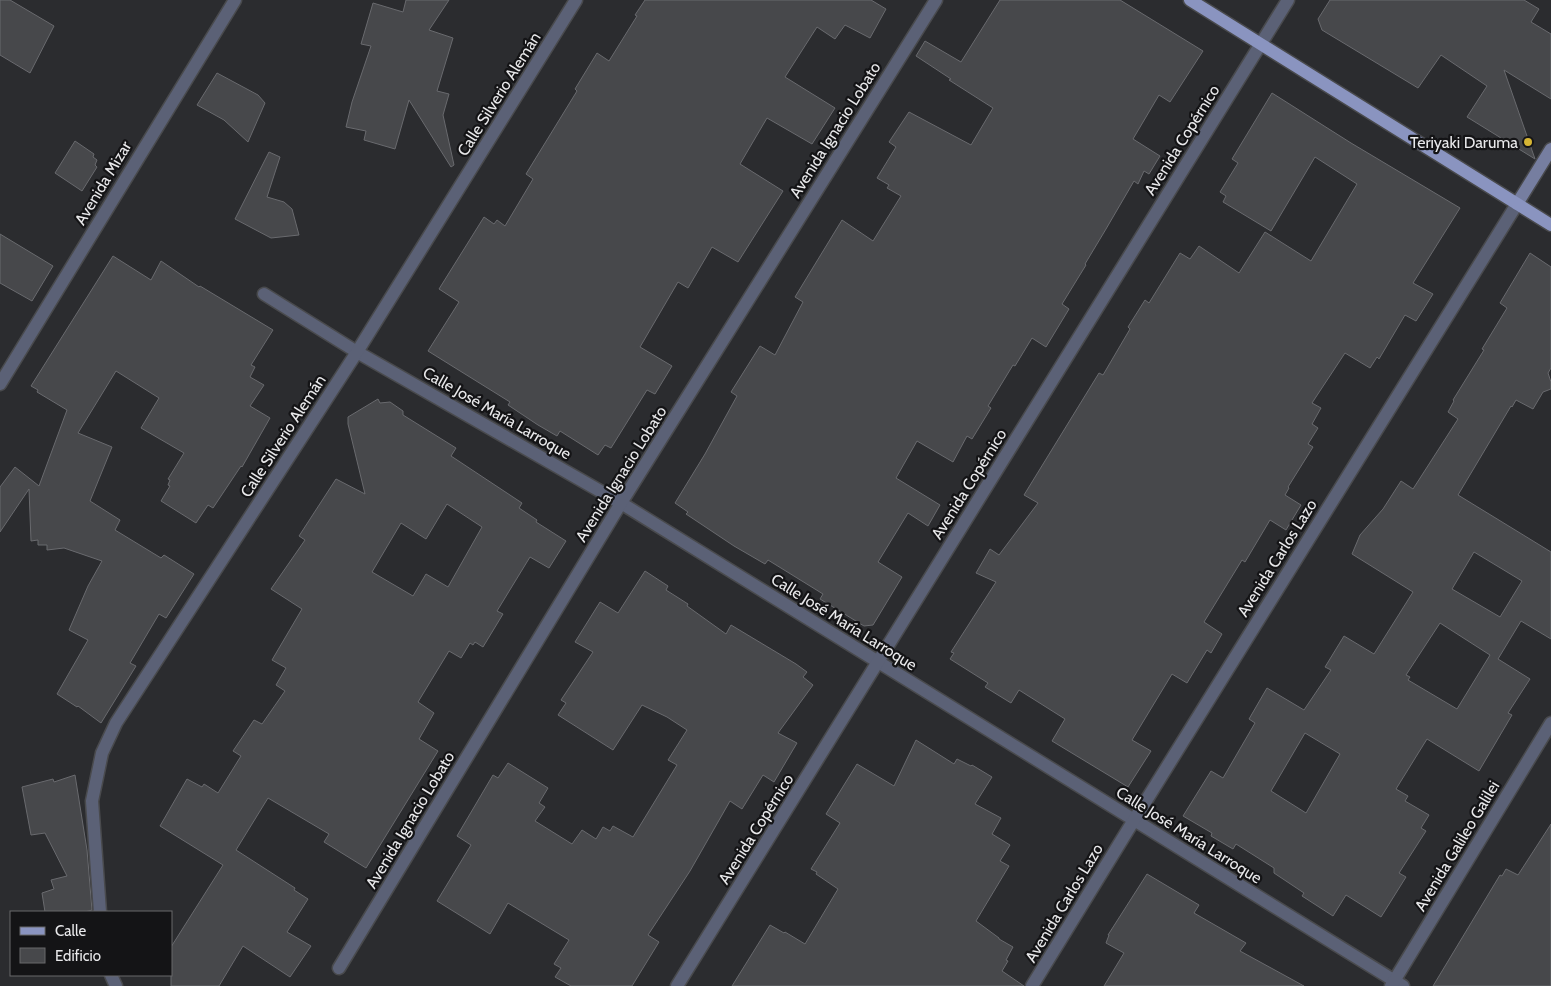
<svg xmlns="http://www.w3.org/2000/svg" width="1551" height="986" viewBox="0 0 1551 986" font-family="Cabin,sans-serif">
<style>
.building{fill:#47484b;stroke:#696a6e;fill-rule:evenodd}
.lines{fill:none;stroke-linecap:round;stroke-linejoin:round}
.minor-casing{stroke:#494a4d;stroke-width:15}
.secondary-casing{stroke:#494a4d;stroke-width:15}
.primary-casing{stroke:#494a4d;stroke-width:15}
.minor{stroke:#5b6176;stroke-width:12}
.secondary{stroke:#767ea0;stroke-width:12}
.primary{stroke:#8a94c0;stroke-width:12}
.poi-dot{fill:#d6b534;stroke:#141416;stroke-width:2}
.labels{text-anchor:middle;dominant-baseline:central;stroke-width:4.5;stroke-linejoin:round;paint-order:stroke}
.street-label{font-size:16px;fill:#e9e9eb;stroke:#141416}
.poi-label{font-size:16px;fill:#e9e9eb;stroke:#141416;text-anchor:end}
</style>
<rect width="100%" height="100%" fill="#2b2c2f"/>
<g class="building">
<path d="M0 0H10L54 26 30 73 0 55Z"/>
<path d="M406 0H449L429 30 453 38 437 91 449 94 443 115 454 165 451 167 409 100 395 149 364 140 366 131 346 127 352 102 371 46 361 44 373 3 403 12Z"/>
<path d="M645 0H871L886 9 870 38 845 25 835 39 817 27 785 77 835 108 812 144 767 118 740 164 783 191 738 262 712 247 688 288 678 282 640 347 672 366 655 394 647 390 611 448 605 445 598 455 560 431 557 436 538 425 508 405 510 402 428 351 459 302 439 289 484 217 494 224 497 220 505 226 533 179 526 174 577 91 575 89 597 53 609 61 637 16 635 15Z"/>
<path d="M1000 0H1120L1203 51 1170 102 1159 95 1133 139 1160 156 1149 174 1144 171 1138 184 1134 181 1106 229 1085 264 1086 265 1062 304 1069 309 1046 347 1032 338 1015 366 1013 365 988 406 991 408 972 439 967 436 953 462 917 441 896 478 940 505 928 526 908 513 878 562 902 577 873 625 864 626 820 599 823 594 768 560 765 564 734 546 686 514 688 512 675 503 705 454 737 396 731 392 760 346 775 355 803 302 795 297 842 220 873 241 901 196 887 188 889 185 877 178 896 147 889 142 909 112 971 145 993 108 949 80 951 79 916 56 925 41 961 62Z"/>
<path d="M1330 0H1524L1539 9 1531 22 1551 34V99L1504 70 1535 159 1467 117 1487 86 1441 55 1418 88 1322 30 1318 19Z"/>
<path d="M217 73 258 95 265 103 248 142 224 120 197 105Z"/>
<path d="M1272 93 1351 143 1460 208 1413 283 1433 294 1416 321 1405 315 1379 359 1377 357 1370 368 1345 353 1312 403 1321 408 1312 424 1318 428 1308 444 1313 447 1288 487 1289 488 1285 495 1301 505 1286 530 1270 520 1245 562 1242 560 1204 622 1222 634 1211 653 1207 650 1187 683 1172 674 1132 740 1151 751 1128 787 1052 741 1065 719 1019 690 1011 703 985 687 988 683 950 659 954 653 951 652 996 582 976 573 990 549 999 555 1038 503 1024 495 1099 373 1103 375 1130 329 1128 327 1145 300 1149 303 1180 253 1190 259 1199 246 1239 273 1265 232 1311 261 1357 184 1315 157 1271 231 1223 202 1226 196 1220 192 1238 163 1232 159Z"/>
<path d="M75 141 94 154 93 157 97 160 95 165 97 167 82 191 55 173Z"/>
<path d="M269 152 280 157 267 197 284 202 292 209 299 235 271 238 235 219Z"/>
<path d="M0 234 53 266 32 301 0 283Z"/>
<path d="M1530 253 1551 267V368L1548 373 1551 382V389L1543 392 1533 409 1516 400 1512 407 1511 406 1458 495 1551 552V639L1521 621 1498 659 1530 679 1508 713 1512 715 1479 771 1427 739 1396 789 1408 796 1405 801 1429 815 1421 828 1426 831 1399 873 1406 877 1381 917 1346 895 1333 916 1302 896 1304 893 1274 873V868L1236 844 1233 849 1211 836 1212 833 1183 816 1211 771 1223 778 1255 723 1249 719 1267 688 1304 710 1331 670 1325 667 1344 636 1374 654 1413 592 1352 554 1360 535 1383 509 1401 481 1413 489 1458 419 1448 412 1454 401 1453 400 1484 350 1482 349 1507 308 1500 303ZM1474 552 1522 581 1500 617 1452 589ZM1440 623 1490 655 1457 709 1408 680 1410 677 1406 675ZM1305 733 1340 754 1306 813 1271 791Z"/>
<path d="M113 256 151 280 161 261 199 287 200 286 273 330 251 365 255 367 250 377 264 385 250 406 270 418 242 467 241 466 213 508 208 505 196 523 161 501 170 486 168 485 170 480 168 479 184 453 141 428 159 398 116 371 78 433 112 447 90 501 120 520 115 530 161 558 164 555 194 574 166 618 159 614 130 663 136 666 101 723 78 706 77 707 57 694 88 640 69 630 88 586 102 561 64 548 47 550V545H38V540L31 541 29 489 0 532V487L15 467 39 486 67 410 37 392 38 390 31 386Z"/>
<path d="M378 399 380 403 390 402 403 411V415L456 448 451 456 522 503 519 508 537 520 536 522 566 541 549 568 530 557 497 611 503 614 483 647 475 642 473 645 470 643 461 658 449 651 418 702 434 713 419 739 438 751 366 868 324 842 329 834 268 798 236 850 295 888 294 890 308 899 287 932 311 946 290 977 243 946 219 986H171V947L223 865 160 826 187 779 202 787 204 784 218 793 241 756 233 751 254 720 262 724 285 691 276 685 286 668 272 660 302 609 271 589 305 540 299 536 336 479 365 494 348 424V417ZM447 504 482 527 448 587 426 574 413 596 372 572 401 523 426 539Z"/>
<path d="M645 571 668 586 666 590 688 604 687 606 726 634 731 625 796 664 807 672 803 677 813 685 778 733 797 743 774 782 763 775 742 809 730 801 690 871 648 935 659 942 632 986H571L555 977 561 968 554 964 569 940 508 903 490 934 437 901 471 845 457 836 493 775 498 778 508 763 548 788 539 803 545 807 535 821 572 844 582 830 596 839 603 827 610 831 613 826 633 837 677 765 668 760 687 730 667 717 642 705 613 750 558 715 566 703 561 700 593 652 575 642 600 602 618 613Z"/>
<path d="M916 740 954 764 957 759 971 766 972 765 992 777 975 804 1001 818 992 834 1010 845 1000 861 1009 866 976 921 999 938V939L1013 947 1006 960 1008 961 1002 971 1024 986H732L770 925 784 933 785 932 805 944 838 889 816 874 817 872 811 869 840 823 826 814 857 764 894 786Z"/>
<path d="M75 775 87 850 92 910 85 912H45L42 893 54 889 51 880 67 876 45 833 31 835 22 787 53 779 54 782Z"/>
<path d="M1551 824V986H1433L1500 875 1502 876 1506 869 1518 875Z"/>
<path d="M1147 874 1199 905 1194 913 1246 943 1240 951 1304 986H1104L1124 953 1106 943 1109 935H1108Z"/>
</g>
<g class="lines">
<defs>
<g id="minor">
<path d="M264 294 357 352 621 503 1403 986"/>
<path d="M0 384 235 0"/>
<path d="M100 912 92 801 102 753 116 723 357 352 576 0"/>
<path d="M339 968 621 503 936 0"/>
<path d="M111 975 116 986"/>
<path d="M677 986 1288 0"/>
<path d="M1032 986 1134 820 1517 204"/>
<path d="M1391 986 1551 723"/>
</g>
<path id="secondary" d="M1517 204 1551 149"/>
<path id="primary" d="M1190 0 1551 225"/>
</defs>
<use href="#minor" class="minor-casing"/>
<use href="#secondary" class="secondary-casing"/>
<use href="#primary" class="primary-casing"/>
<use href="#minor" class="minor"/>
<use href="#secondary" class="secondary"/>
<use href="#primary" class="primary"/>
</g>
<circle class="poi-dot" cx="1528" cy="142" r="5"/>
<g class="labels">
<g class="street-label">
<text transform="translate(499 94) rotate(-58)">Calle Silverio Alemán</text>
<text transform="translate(835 130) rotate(-58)">Avenida Ignacio Lobato</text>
<text transform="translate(1182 140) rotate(-58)">Avenida Copérnico</text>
<text transform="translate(103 183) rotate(-59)">Avenida Mizar</text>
<text transform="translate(497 413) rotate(30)">Calle José María Larroque</text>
<text transform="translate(283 436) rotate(-57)">Calle Silverio Alemán</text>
<text transform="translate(621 474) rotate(-58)">Avenida Ignacio Lobato</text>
<text transform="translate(969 484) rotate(-58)">Avenida Copérnico</text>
<text transform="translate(1277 558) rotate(-58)">Avenida Carlos Lazo</text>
<text transform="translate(844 622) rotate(32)">Calle José María Larroque</text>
<text transform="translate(410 820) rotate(-59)">Avenida Ignacio Lobato</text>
<text transform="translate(756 829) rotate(-58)">Avenida Copérnico</text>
<text transform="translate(1189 835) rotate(32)">Calle José María Larroque</text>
<text transform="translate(1457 846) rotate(-59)">Avenida Galileo Galilei</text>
<text transform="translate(1064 903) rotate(-59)">Avenida Carlos Lazo</text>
</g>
<g class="poi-label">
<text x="1518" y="142">Teriyaki Daruma</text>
</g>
</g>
<rect x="10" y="911" width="162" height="65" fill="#141416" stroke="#69696b"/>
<rect x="20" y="927" width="25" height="8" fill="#8a94c0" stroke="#69696b"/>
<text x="55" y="936" font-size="15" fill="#e9e9eb">Calle</text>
<rect x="20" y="948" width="25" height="15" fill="#47484b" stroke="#69696b"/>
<text x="55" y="961" font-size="15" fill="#e9e9eb">Edificio</text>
</svg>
